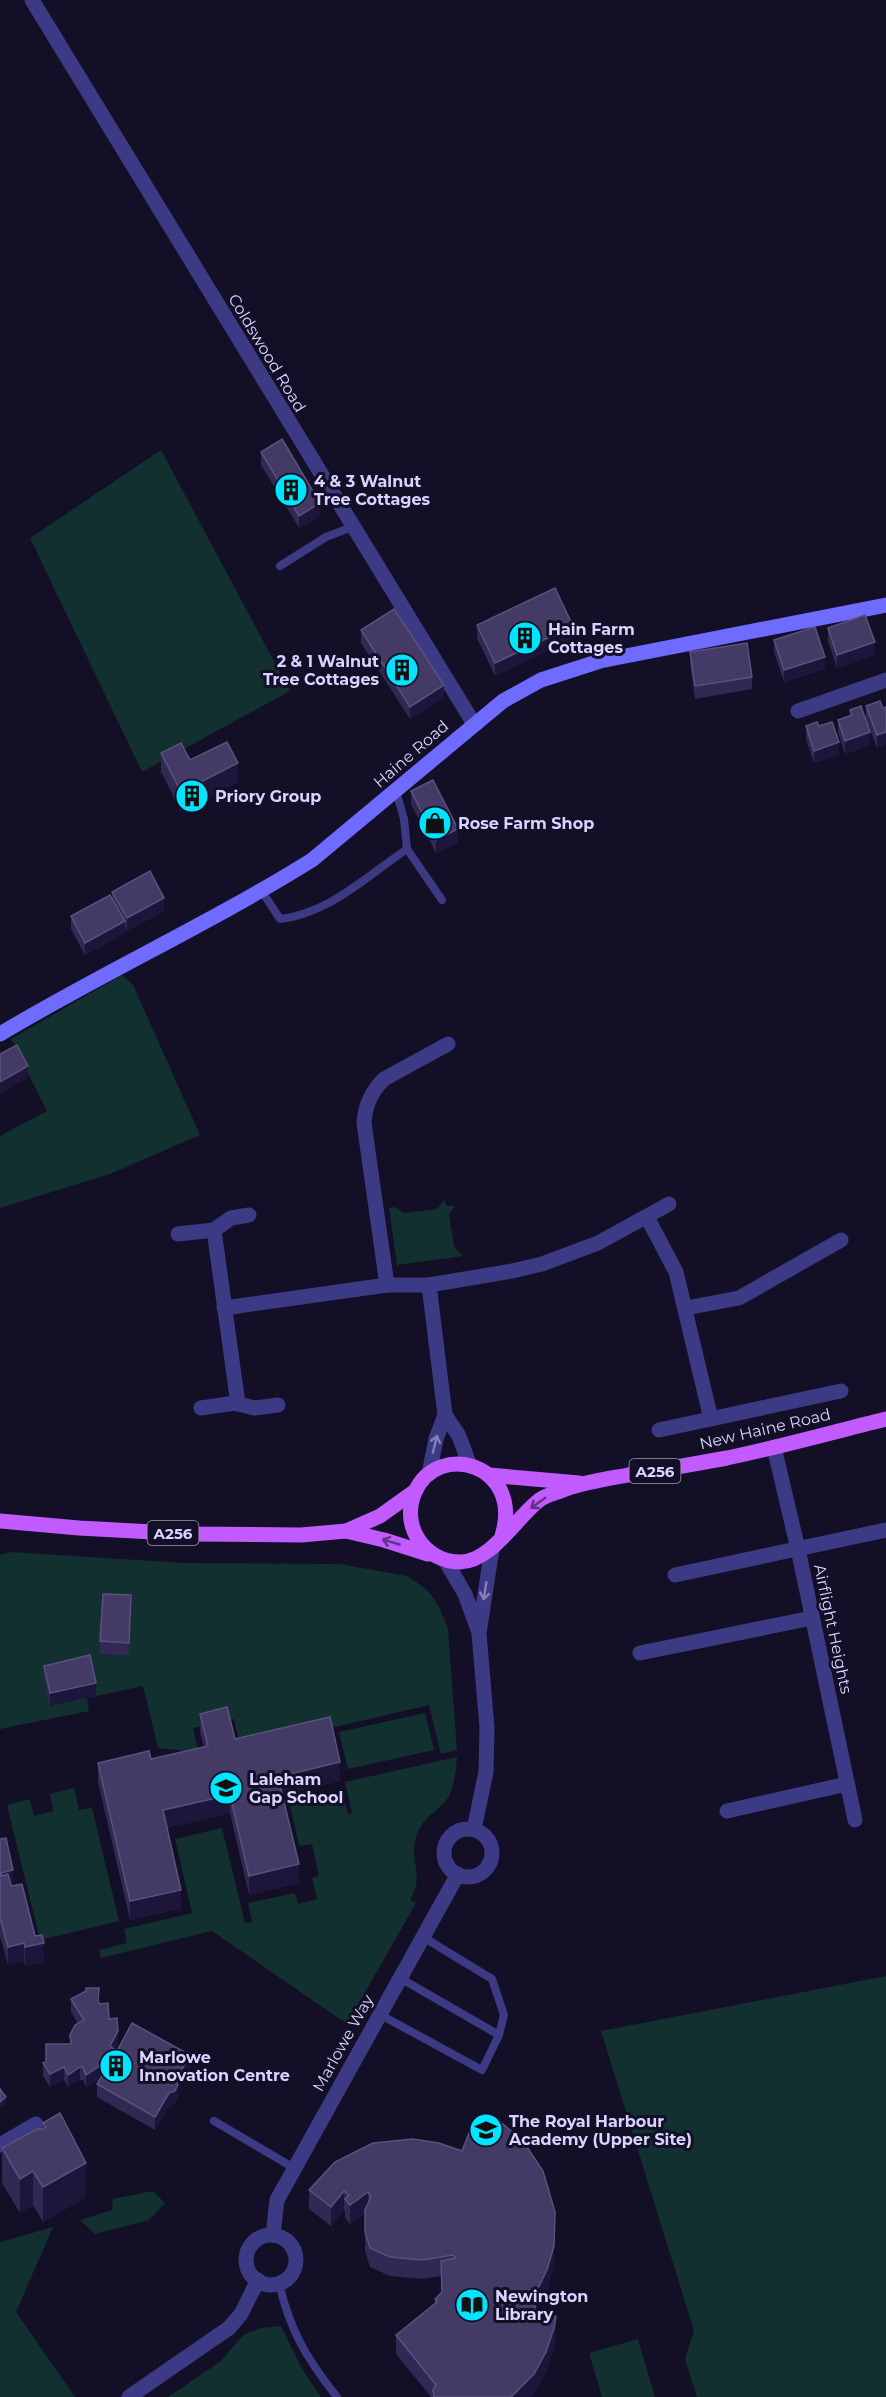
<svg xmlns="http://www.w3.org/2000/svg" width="886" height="2397" viewBox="0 0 886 2397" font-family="Montserrat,sans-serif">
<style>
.green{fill:#12302f}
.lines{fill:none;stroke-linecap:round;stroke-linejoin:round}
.lane{stroke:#3d3a85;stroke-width:8}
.street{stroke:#3d3a85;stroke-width:15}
.secondary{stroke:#6f6bff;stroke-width:15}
.primary{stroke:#c25bff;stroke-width:15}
.wall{fill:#312854}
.shaded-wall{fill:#1d163a}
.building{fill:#433a66;stroke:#5a527e;stroke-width:1.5}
.oneway{stroke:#837fbc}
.oneway2{stroke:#623188}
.labels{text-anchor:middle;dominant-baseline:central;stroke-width:6;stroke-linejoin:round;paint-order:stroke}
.shield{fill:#130f26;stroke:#9e99be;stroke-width:1.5}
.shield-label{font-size:15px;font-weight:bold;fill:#d9d4ff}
.street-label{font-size:16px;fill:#d9d4ff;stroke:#130f26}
.poi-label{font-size:16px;font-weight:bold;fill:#d9d4ff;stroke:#130f26;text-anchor:start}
</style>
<rect width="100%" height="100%" fill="#130f26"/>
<g class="green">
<path d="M161 450 290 691 142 772 30 538Z"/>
<path d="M122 975 133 985 200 1135 110 1174 0 1208V1136L47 1111 11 1039Z"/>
<path d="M444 1201H445L446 1206H455L449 1214 454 1247 463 1256 397 1265 389 1208 394 1207 404 1213 437 1209Z"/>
<path d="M11 1552 184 1563 340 1564 407 1576 425 1588 433 1597 439 1607 448 1629 457 1750 441 1754 429 1705 241 1749 234 1719 193 1728 198 1752 158 1748 143 1686 87 1698 89 1711 0 1729V1555Z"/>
<path d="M425 1713 434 1750 348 1769 339 1732Z"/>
<path d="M457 1757C456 1769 455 1782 450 1794 442 1811 423 1814 416 1837 409 1862 425 1876 410 1900L416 1903 347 2024 212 1931 101 1958 99 1950 127 1943 124 1929 192 1913 175 1839 222 1828 245 1923 252 1922 248 1903 295 1893 298 1904 317 1899 312 1878 319 1876 312 1844 299 1846 289 1801 342 1789 348 1814 352 1813 345 1782Z"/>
<path d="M74 1788 79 1810 92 1808 119 1921 40 1940 7 1805 30 1799 34 1816 53 1811 50 1794Z"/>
<path d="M886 1976V2397H697L685 2359 694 2331 601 2031Z"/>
<path d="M153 2191 165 2203 149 2220 95 2234 80 2220 112 2210 113 2199Z"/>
<path d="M53 2227 16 2312 75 2397H0V2242Z"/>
<path d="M281 2326 302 2369 321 2397H168L221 2361 243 2335 261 2328Z"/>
<path d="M638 2339 655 2397H602L589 2353Z"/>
</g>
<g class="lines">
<g class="lane">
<path d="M280 566 326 537 352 527"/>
<path d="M396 791 404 819 407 849"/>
<path d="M261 890 280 919C330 913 367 876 407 849L442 900"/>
<path d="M400 1978 499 2035 504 2015 492 1979 423 1937"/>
<path d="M379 2014 482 2070 499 2035"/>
<path d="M214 2121 294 2168"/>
<path d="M279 2283C290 2331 307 2359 337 2397"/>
</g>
<g class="street">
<path d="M32 0 474 724"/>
<path d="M798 711 886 680"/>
<path d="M647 1217 676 1272 711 1419"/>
<path d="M214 1230 238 1404"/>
<path d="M178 1234 214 1230 231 1218 249 1215"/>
<path d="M387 1285 364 1123C365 1105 371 1092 384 1079L448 1044"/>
<path d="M429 1285 445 1415 436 1439 429 1474"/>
<path d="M224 1308 387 1285H429L512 1271 542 1264 598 1243 669 1204"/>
<path d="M686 1308 739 1298 841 1240"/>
<path d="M201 1408 235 1403 254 1408 278 1405"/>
<path d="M445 1415 459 1436 470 1466"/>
<path d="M659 1430 841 1391"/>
<path d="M774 1447 798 1549 855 1820"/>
<path d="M445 1560 465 1594 478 1630"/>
<path d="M675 1575 886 1530"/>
<path d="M640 1653 812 1618"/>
<path d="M727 1811 847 1784"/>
<path d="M474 1829 486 1772 487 1728 479 1633 492 1549"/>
<circle cx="468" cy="1853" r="24"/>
<path d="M0 2145 36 2124"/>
<path d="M273 2235 277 2200 458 1874"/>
<circle cx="271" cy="2260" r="25"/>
<path d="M129 2397 229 2328 241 2314 258 2280"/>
</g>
<path class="secondary" d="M0 1034C102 973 211 923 312 860L503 701 541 680 600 661 886 605"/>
<g class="primary">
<path d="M489 1475 579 1483"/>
<path d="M0 1521 79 1528 190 1534 301 1535 346 1531 384 1540 428 1554"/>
<path d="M346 1531 380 1516 415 1491"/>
<path d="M502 1536C524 1464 438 1440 415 1492 400 1525 424 1562 460 1562 490 1562 515 1520 537 1502 544 1495 557 1493 566 1489 586 1482 607 1479 628 1475 661 1470 694 1464 727 1458 780 1447 833 1432 886 1419"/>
</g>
</g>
<g class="wall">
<path d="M261 452 320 516 299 528 261 465Z"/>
<path d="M477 625 573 639 495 676 477 638Z"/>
<path d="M828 628 875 655 837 668 828 641Z"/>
<path d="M361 630 444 698 410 719 361 643Z"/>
<path d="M774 640 825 669 784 682 774 652Z"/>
<path d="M690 652 752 677V689L695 699 690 664Z"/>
<path d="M866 706 883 708 886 707V744L877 748 866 719Z"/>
<path d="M850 710 870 745 845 754 838 732V720L850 716Z"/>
<path d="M806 726 839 755 814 763 806 739Z"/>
<path d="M161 753 190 760 238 782 181 811 161 772Z"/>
<path d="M411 791 458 842 436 853 411 804Z"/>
<path d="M112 892 164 911 127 931 125 928V933L85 955 71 929V916L112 898Z"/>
<path d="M131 1608 129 1655 100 1654V1641Z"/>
<path d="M44 1666 96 1696 50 1706 44 1678Z"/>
<path d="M200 1714 235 1739 340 1781 283 1794 299 1883 249 1895 230 1813 167 1828 181 1908 130 1920 98 1782V1763L151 1759 204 1747 200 1732Z"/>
<path d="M0 1839 13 1886 35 1936 44 1962 25 1966 24 1961 8 1965 0 1936Z"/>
<path d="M71 1999 99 2002 109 2019 118 2044 116 2049 117 2051 190 2068 178 2090V2097L175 2103 169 2106 155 2130 97 2097V2084L106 2070H105L98 2080 86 2087 83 2080H80L68 2087 64 2080 50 2087 43 2076V2063L70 2044 78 2024 71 2012Z"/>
<path d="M43 2123 86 2197 43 2222 33 2205 20 2213 2 2183V2148L43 2128Z"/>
<path d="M335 2162 554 2265 547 2289 535 2312 556 2335 554 2347 546 2371 534 2393 530 2397H431L396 2354V2335L435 2303V2299L442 2293 441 2276 422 2279 390 2276 370 2267 365 2251V2213L350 2224 345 2218V2211L344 2210 331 2226 309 2209V2190Z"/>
</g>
<g class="shaded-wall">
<path d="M320 503V516L299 528V516Z"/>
<path d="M573 626V639L495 676V663Z"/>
<path d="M875 642V655L837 668V655Z"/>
<path d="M825 657V669L784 682V670Z"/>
<path d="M444 685V698L410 719V707Z"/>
<path d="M870 732V745L845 754V741Z"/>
<path d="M886 732V744L877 748V735Z"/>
<path d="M839 742V755L814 763V751Z"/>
<path d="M238 763V782L181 811V792Z"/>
<path d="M458 829V842L436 853V840Z"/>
<path d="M164 898V911L127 931V918Z"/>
<path d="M125 921V933L85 955V943Z"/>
<path d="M28 1066V1078L0 1094V1082Z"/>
<path d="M131 1595V1608L129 1655V1643Z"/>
<path d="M96 1683V1696L50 1706V1693Z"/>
<path d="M340 1762V1781L278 1795V1777Z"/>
<path d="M230 1795V1813L163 1829V1810Z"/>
<path d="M299 1864V1883L249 1895V1876Z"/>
<path d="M13 1870V1889L1 1892V1873Z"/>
<path d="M181 1890V1908L130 1920V1901Z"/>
<path d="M24 1943V1961L8 1965V1947Z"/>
<path d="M44 1943V1962L25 1966V1947Z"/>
<path d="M118 2031V2044L110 2059V2046Z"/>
<path d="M190 2055V2068L178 2090V2097L175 2103 169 2106 155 2130V2117Z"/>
<path d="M105 2057V2070L98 2080 86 2087V2075Z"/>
<path d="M64 2067V2080L50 2087V2074Z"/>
<path d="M80 2067V2080L68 2087V2075Z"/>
<path d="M6 2097V2104L0 2108V2102Z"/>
<path d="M86 2163V2197L43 2222V2187Z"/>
<path d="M33 2171V2205L20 2213V2179Z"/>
<path d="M344 2191V2210L331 2226V2207Z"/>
<path d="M368 2192V2211L350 2224V2205Z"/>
<path d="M555 2212 554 2265 547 2289 535 2312 531 2302Z"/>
<path d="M556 2316V2335L554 2347 546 2371 534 2393 530 2397H511Z"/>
</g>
<g class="building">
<path d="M282 439 320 503 299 516 261 452Z"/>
<path d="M555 588 573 626 495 663 477 625Z"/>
<path d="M394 609 444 685 410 707 361 630Z"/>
<path d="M865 615 875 642 837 655 828 628Z"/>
<path d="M815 627 825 657 784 670 774 640Z"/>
<path d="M747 643 752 677 695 686 690 652Z"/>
<path d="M880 701 883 708 886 707V732L877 735 866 706Z"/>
<path d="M861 706 870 732 845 741 838 720 852 715 850 710Z"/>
<path d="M817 722 819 726 832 722 839 742 814 751 806 726Z"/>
<path d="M227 742 238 763 181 792 161 753 181 743 190 760Z"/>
<path d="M433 780 458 829 436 840 411 791Z"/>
<path d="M150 871 164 898 127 918 112 892Z"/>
<path d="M110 895 125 921 85 943 71 916Z"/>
<path d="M17 1045 28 1066 0 1082V1054Z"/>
<path d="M103 1594 131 1595 129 1643 100 1641Z"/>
<path d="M90 1655 96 1683 50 1693 44 1666Z"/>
<path d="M227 1707 235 1739 330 1717 340 1762 278 1777 299 1864 249 1876 230 1795 163 1810 181 1890 130 1901 98 1763 149 1751 151 1759 208 1746 200 1714Z"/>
<path d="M6 1838 13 1870 1 1873 2 1876 8 1874 11 1886 22 1884 35 1936 42 1935 44 1943 25 1947 24 1943 8 1947 0 1917V1839Z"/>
<path d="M86 1988H99L98 2001 100 2004 108 2003 109 2019 117 2018 118 2031 110 2046 117 2051 132 2023 190 2055 176 2080 178 2084 175 2091 169 2093 155 2117 97 2084 112 2060 105 2057 98 2067 86 2075 83 2067H80L68 2075 64 2067 50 2074 43 2063 46 2062V2044H71L70 2035 75 2025 84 2020 71 1999 86 1991Z"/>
<path d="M0 2089 6 2097 0 2102Z"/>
<path d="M60 2113 86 2163 43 2187 33 2171 20 2179 2 2148 39 2128 40 2130 46 2127 43 2123Z"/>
<path d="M497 2119 523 2141 543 2171 555 2212 554 2246 547 2270 531 2302 535 2306V2312L556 2316 554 2328 546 2352 534 2374 511 2397H434L433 2390 436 2385 396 2335 437 2302 435 2299 442 2292 441 2261 456 2258 453 2255 422 2260 390 2257 370 2248 365 2232V2210L371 2197 368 2192 350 2205 345 2199 349 2195 344 2191 331 2207 309 2190 335 2162 373 2143 413 2139 439 2143 462 2151 469 2133 473 2135 479 2129 488 2133Z"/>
</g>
<defs><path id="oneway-shaft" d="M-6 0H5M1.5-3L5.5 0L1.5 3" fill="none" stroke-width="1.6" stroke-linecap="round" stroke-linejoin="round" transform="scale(1.5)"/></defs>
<g class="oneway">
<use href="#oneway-shaft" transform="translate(435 1444) rotate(-76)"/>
<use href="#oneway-shaft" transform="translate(485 1591) rotate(99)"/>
</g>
<g class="oneway2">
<use href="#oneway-shaft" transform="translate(538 1503) rotate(144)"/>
<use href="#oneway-shaft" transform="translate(391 1542) rotate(-164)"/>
</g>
<defs>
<symbol id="building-disc" viewBox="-11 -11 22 22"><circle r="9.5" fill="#00e5ff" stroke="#130f26"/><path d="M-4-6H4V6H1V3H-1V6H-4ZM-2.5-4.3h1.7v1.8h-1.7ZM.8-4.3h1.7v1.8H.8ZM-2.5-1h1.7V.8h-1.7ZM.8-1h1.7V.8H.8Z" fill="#111"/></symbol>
<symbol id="shop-disc" viewBox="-11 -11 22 22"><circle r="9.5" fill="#00e5ff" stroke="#130f26"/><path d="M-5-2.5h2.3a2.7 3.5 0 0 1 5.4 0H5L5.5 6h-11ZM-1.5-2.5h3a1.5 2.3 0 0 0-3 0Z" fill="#111"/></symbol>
<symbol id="school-disc" viewBox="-11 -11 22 22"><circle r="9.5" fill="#00e5ff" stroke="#130f26"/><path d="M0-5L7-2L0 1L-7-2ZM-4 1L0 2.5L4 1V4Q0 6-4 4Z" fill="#111"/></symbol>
<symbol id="library-disc" viewBox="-11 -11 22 22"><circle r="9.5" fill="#00e5ff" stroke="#130f26"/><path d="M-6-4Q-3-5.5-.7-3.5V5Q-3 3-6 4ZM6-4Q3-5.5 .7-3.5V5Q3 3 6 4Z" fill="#111"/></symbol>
</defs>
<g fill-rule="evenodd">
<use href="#building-disc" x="272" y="471" width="38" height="38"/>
<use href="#building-disc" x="506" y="619" width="38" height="38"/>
<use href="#building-disc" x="383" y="651" width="38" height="38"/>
<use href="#building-disc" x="173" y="777" width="38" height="38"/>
<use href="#shop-disc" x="416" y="804" width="38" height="38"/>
<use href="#school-disc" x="207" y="1769" width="38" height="38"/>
<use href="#building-disc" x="97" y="2047" width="38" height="38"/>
<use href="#school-disc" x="467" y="2111" width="38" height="38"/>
<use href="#library-disc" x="453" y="2286" width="38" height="38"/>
</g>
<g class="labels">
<g class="shield">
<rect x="629.5" y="1459" width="51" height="24" rx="4.5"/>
<rect x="147.5" y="1521" width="51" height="24" rx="4.5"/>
</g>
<g class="shield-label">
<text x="655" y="1471">A256</text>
<text x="173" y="1533">A256</text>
</g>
<g class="street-label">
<text transform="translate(267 353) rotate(59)">Coldswood Road</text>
<text transform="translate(411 754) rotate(-41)">Haine Road</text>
<text transform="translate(765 1429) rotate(-13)">New Haine Road</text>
<text transform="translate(833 1629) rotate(78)">Airflight Heights</text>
<text transform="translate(343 2043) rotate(-61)">Marlowe Way</text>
</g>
<g class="poi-label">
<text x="314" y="481">4 &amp; 3 Walnut<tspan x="314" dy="18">Tree Cottages</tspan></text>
<text x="548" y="629">Hain Farm<tspan x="548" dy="18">Cottages</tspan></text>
<text x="379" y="661" text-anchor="end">2 &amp; 1 Walnut<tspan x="379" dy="18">Tree Cottages</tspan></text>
<text x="215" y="796">Priory Group</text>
<text x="458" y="823">Rose Farm Shop</text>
<text x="249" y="1779">Laleham<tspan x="249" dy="18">Gap School</tspan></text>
<text x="139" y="2057">Marlowe<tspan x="139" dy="18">Innovation Centre</tspan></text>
<text x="509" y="2121">The Royal Harbour<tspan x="509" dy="18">Academy (Upper Site)</tspan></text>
<text x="495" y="2296">Newington<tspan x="495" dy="18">Library</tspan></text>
</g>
</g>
</svg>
